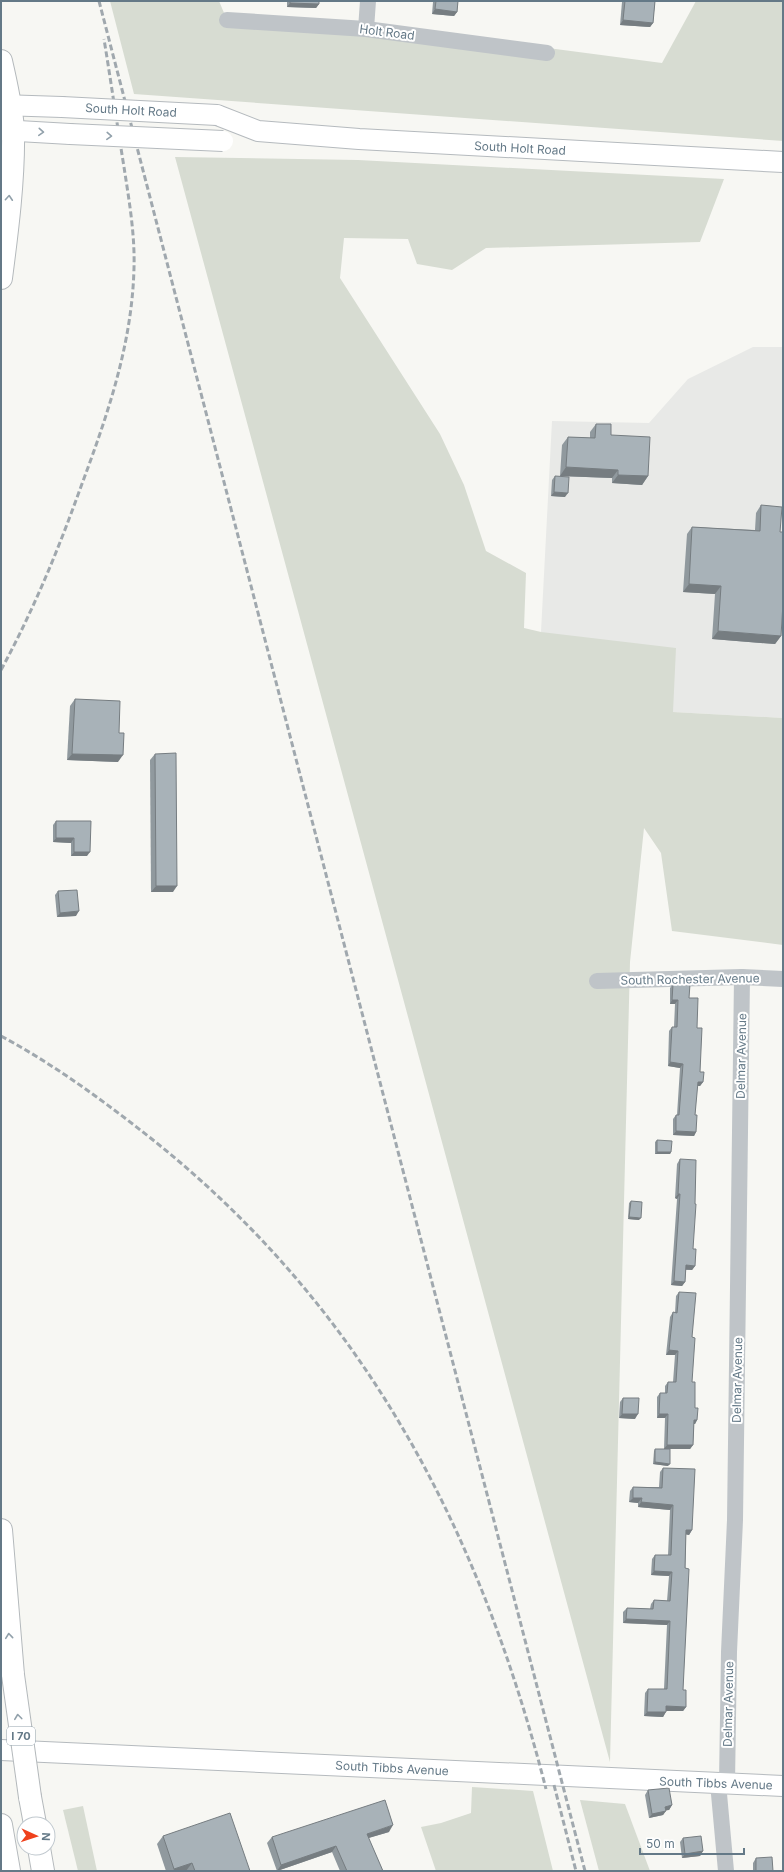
<svg xmlns="http://www.w3.org/2000/svg" width="784" height="1872" viewBox="0 0 784 1872" font-family="Inter,sans-serif">
<style>
.built{fill:#e8e9e7}
.green{fill:#d7dcd2}
.lines{fill:none;stroke-linecap:round;stroke-linejoin:round}
.major-casing{stroke:#b5babe;stroke-width:22}
.highway-casing{stroke:#b4b9bc;stroke-width:24}
.minor{stroke:#bfc4c8;stroke-width:16}
.major{stroke:#fff;stroke-width:20}
.highway{stroke:#fff;stroke-width:22}
.rail{stroke:#a0a8ae;stroke-width:3;stroke-dasharray:6 3;stroke-linecap:butt}
.major-bridge-casing{stroke:#b5babe;stroke-width:22;stroke-linecap:butt}
.highway-bridge-casing{stroke:#b4b9bc;stroke-width:24;stroke-linecap:butt}
.major-bridge{stroke:#fff;stroke-width:20}
.highway-bridge{stroke:#fff;stroke-width:22}
.wall{fill:#90999e}
.shaded-wall{fill:#767d81}
.building{fill:#a8b2b8;stroke:#767d81}
.oneway{stroke:#92a1ab}
.labels{text-anchor:middle;dominant-baseline:central;stroke-width:4;stroke-linejoin:round;paint-order:stroke}
.shield{fill:#fff;stroke:#92a1ab;stroke-width:1}
.shield-label{font-size:11px;font-weight:bold;fill:#647987}
.street-label{font-size:12px;fill:#647987;stroke:#fff}
</style>
<rect width="100%" height="100%" fill="#f7f7f3"/>
<path class="built" d="M753 347H783V718L673 712 541 632 552 421 649 423 688 379Z"/>
<g class="green">
<path d="M110 1H219L227 20 373 25 662 63 696 1H783V141L134 94Z"/>
<path d="M175 157 358 160 724 179 700 242 486 248 452 270 417 264 408 239 344 238 340 278 440 434 464 485 486 551 526 573 524 628 541 632 676 648 673 712 783 718V945L672 931 661 853 644 828 630 962 610 1762Z"/>
<path d="M472 1787 533 1791 553 1871H436L421 1827 441 1823 471 1813Z"/>
<path d="M580 1800 625 1804 650 1871H599Z"/>
<path d="M83 1806 97 1871H78L63 1810Z"/>
</g>
<g class="lines">
<defs>
<g id="major">
<path d="M1 105 62 107"/>
<path d="M217 115 258 131 359 139 783 162"/>
<path d="M1 130 70 134"/>
<path d="M1 1750 783 1786"/>
</g>
<g id="highway">
<path d="M1 61C6 84 12 108 13 131 14 178 7 232 1 278"/>
<path d="M1 1530 13 1675"/>
<path d="M30 1797 35 1824"/>
<path d="M1 1825 9 1871"/>
<path d="M39 1848 43 1871"/>
</g>
</defs>
<use href="#major" class="major-casing"/>
<use href="#highway" class="highway-casing"/>
<g class="minor">
<path d="M227 20 366 29 547 53"/>
<path d="M366 29 368 1"/>
<path d="M597 981 742 977 783 979"/>
<path d="M718 1783 726 1871"/>
<path d="M727 1783 729 1652 735 1520 742 977"/>
</g>
<use href="#major" class="major"/>
<use href="#highway" class="highway"/>
<g class="rail">
<path d="M99 1 585 1871"/>
<path d="M1 670C32 613 57 553 79 492 106 419 132 347 134 268 135 234 129 200 124 167 117 124 111 82 104 39"/>
<path d="M1 1036C53 1064 101 1099 148 1136 363 1306 479 1527 546 1789"/>
<path d="M554 1785 576 1871"/>
</g>
<defs>
<g id="major-bridge">
<path d="M62 107 217 115"/>
<path d="M70 134 223 141"/>
</g>
<path id="highway-bridge" d="M13 1675 30 1797"/>
</defs>
<use href="#major-bridge" class="major-bridge-casing"/>
<use href="#highway-bridge" class="highway-bridge-casing"/>
<use href="#major-bridge" class="major-bridge"/>
<use href="#highway-bridge" class="highway-bridge"/>
</g>
<g class="wall">
<path d="M287 1H319V4L316 8 287 7Z"/>
<path d="M431 1H458L457 12 454 16 432 14 433 2H431Z"/>
<path d="M623 1H655L653 23 650 27 620 25 622 2Z"/>
<path d="M596 424 611 435 648 476 642 485 612 483V478L560 476 562 445 568 437 590 438V432Z"/>
<path d="M555 476 565 497 551 496 552 480Z"/>
<path d="M761 505 780 532 781 636 775 644 712 639 715 594 683 592 687 534 692 527 755 530 756 513Z"/>
<path d="M75 699 118 762 67 760 70 706Z"/>
<path d="M155 754 173 892H151L150 760Z"/>
<path d="M56 821H91L87 856H71V843L53 842V825Z"/>
<path d="M58 891 76 916 57 917 55 895Z"/>
<path d="M673 984 689 998 697 1028 700 1072 703 1082 700 1086H697L695 1115 696 1132 694 1136 673 1135V1119L676 1115H677L680 1068 668 1066 669 1031 672 1027H674L675 1004H670V988Z"/>
<path d="M657 1140 671 1152 670 1154H655V1142Z"/>
<path d="M680 1159 695 1266 692 1270H686L685 1282 682 1286 671 1285 677 1199 675 1198 677 1164Z"/>
<path d="M631 1201 639 1220 628 1219 629 1203Z"/>
<path d="M679 1292 692 1337V1382L695 1408 697 1420 695 1424H694L693 1445 690 1449H664L665 1418H657V1397L660 1393H665V1386L668 1382H673L675 1355H666L670 1317 673 1312 675 1313 676 1296Z"/>
<path d="M623 1398 635 1419 619 1418 620 1402Z"/>
<path d="M655 1449 668 1466 653 1464 654 1451Z"/>
<path d="M663 1468 692 1530 689 1535 686 1534 683 1690 686 1707 683 1711H666L663 1717 644 1716 645 1693 648 1689H664L667 1625 623 1623V1612L627 1608 650 1609 651 1604 654 1600 667 1601 669 1576 651 1575 652 1559 655 1555H668L670 1510 638 1507V1503L629 1502 630 1491 633 1487H659L660 1472Z"/>
<path d="M648 1790 672 1805 669 1810H666L663 1815 649 1818 645 1795Z"/>
<path d="M389 1832 368 1838 383 1871H340L332 1852 277 1871 267 1843 272 1837Z"/>
<path d="M163 1836 250 1871H166L157 1844Z"/>
<path d="M683 1838 703 1851 700 1856 682 1858 680 1842Z"/>
<path d="M756 1858 773 1871H753V1863Z"/>
</g>
<g class="shaded-wall">
<path d="M290 3 319 4 316 8 287 7Z"/>
<path d="M435 9 457 12 454 16 432 14Z"/>
<path d="M623 20 653 23 650 27 620 25Z"/>
<path d="M566 467 618 470 612 478 560 476Z"/>
<path d="M618 475 648 476 642 485 612 483Z"/>
<path d="M554 492 568 493 565 497 551 496Z"/>
<path d="M689 584 721 586 715 594 683 592Z"/>
<path d="M718 631 781 636 775 644 712 639Z"/>
<path d="M72 754 123 755 118 762 67 760Z"/>
<path d="M56 838H74L71 843 53 842Z"/>
<path d="M74 852H90L87 856H71Z"/>
<path d="M156 886H177L173 892H151Z"/>
<path d="M79 911 76 916 57 917 60 913Z"/>
<path d="M672 1000H678L675 1004H670Z"/>
<path d="M670 1062 683 1064 680 1068 668 1066Z"/>
<path d="M698 1082H703L700 1086H695Z"/>
<path d="M676 1131 696 1132 694 1136 673 1135Z"/>
<path d="M657 1152H671L670 1154H655Z"/>
<path d="M678 1194H680L677 1199 675 1198Z"/>
<path d="M629 1217 641 1218 639 1220 628 1219Z"/>
<path d="M686 1265 695 1266 692 1270 683 1269Z"/>
<path d="M674 1281 685 1282 682 1286 671 1285Z"/>
<path d="M669 1350 678 1351 675 1355H666Z"/>
<path d="M622 1414H638L635 1419 619 1418Z"/>
<path d="M659 1414H668L665 1418H657Z"/>
<path d="M694 1420H697L695 1424H691Z"/>
<path d="M667 1445H693L690 1449H664Z"/>
<path d="M655 1462 670 1464 668 1466 653 1464Z"/>
<path d="M633 1498H642L638 1503 629 1502Z"/>
<path d="M641 1502 673 1505 670 1510 638 1507Z"/>
<path d="M686 1530H692L689 1535 683 1534Z"/>
<path d="M654 1571 672 1572 669 1576 651 1575Z"/>
<path d="M626 1619 670 1621 667 1625 623 1623Z"/>
<path d="M666 1706 686 1707 683 1711H663Z"/>
<path d="M647 1712H666L663 1717 644 1716Z"/>
<path d="M672 1805 669 1810 662 1811 665 1807Z"/>
<path d="M666 1811 663 1815 649 1818 652 1814Z"/>
<path d="M393 1825 389 1832 362 1840 367 1834Z"/>
<path d="M336 1846 332 1852 277 1871 281 1865Z"/>
<path d="M703 1851 700 1856 682 1858 685 1854Z"/>
<path d="M192 1863 186 1871H173L174 1869Z"/>
</g>
<g class="building">
<path d="M290 1H319V4L290 3Z"/>
<path d="M436 1H458L457 12 435 9Z"/>
<path d="M625 1H655L653 23 623 20Z"/>
<path d="M596 424H611V435L650 437 648 476 618 475V470L566 467 568 437 595 438Z"/>
<path d="M555 476 569 477 568 493 554 492Z"/>
<path d="M761 505 782 507 780 532H783V603L781 636 718 631 721 586 689 584 692 527 760 531Z"/>
<path d="M75 699 120 701 119 733H124L123 755 72 754Z"/>
<path d="M176 753 177 886H156L155 754Z"/>
<path d="M56 821H91L90 852H74V838H56Z"/>
<path d="M77 890 79 911 60 913 58 891Z"/>
<path d="M673 984H690L689 998H698L697 1028H702L700 1072H704L703 1082H698L695 1115H697L696 1132 676 1131V1115H679L683 1064 670 1062 672 1027H677L678 1000H672Z"/>
<path d="M657 1140 672 1141 671 1152H657Z"/>
<path d="M680 1159 696 1160 695 1204H696L693 1249H696L695 1266 686 1265 685 1282 674 1281 680 1194H678Z"/>
<path d="M631 1201 642 1202 641 1218 629 1217Z"/>
<path d="M679 1292 696 1293 692 1337 695 1338 692 1382H695V1408H698L697 1420H694L693 1445H667L668 1414H659L660 1393H667L668 1382H676L678 1351 669 1350 673 1312 677 1313Z"/>
<path d="M623 1398H639L638 1414H622Z"/>
<path d="M655 1449H670V1464L655 1462Z"/>
<path d="M663 1468 695 1469 692 1530H686L685 1568 689 1569 683 1690H686V1707L666 1706V1712H647L648 1689H667L670 1621 626 1619 627 1608 653 1609 654 1600 670 1601 672 1572 654 1571 655 1555H671L673 1505 641 1502 642 1498H633V1487L662 1488Z"/>
<path d="M669 1788 672 1805 665 1807 666 1811 652 1814 648 1790Z"/>
<path d="M385 1800 393 1825 367 1834 383 1871H347L336 1846 281 1865 272 1837Z"/>
<path d="M230 1813 250 1871H195L192 1863 174 1869 163 1836Z"/>
<path d="M701 1836 703 1851 685 1854 683 1838Z"/>
<path d="M772 1857 773 1871H756V1858Z"/>
</g>
<defs><path id="oneway-chevron" d="M-2-3.5L2.5 0L-2 3.5" fill="none" stroke-width="1.6" stroke-linecap="round" stroke-linejoin="round"/></defs>
<g class="oneway">
<use href="#oneway-chevron" transform="translate(41 132) rotate(4)"/>
<use href="#oneway-chevron" transform="translate(109 136) rotate(3)"/>
<use href="#oneway-chevron" transform="translate(9 198) rotate(-86)"/>
<use href="#oneway-chevron" transform="translate(9 1636) rotate(-96)"/>
<use href="#oneway-chevron" transform="translate(18 1717) rotate(-97)"/>
</g>
<g class="labels">
<rect class="shield" x="7" y="1727" width="28" height="18" rx="3"/>
<g class="shield-label">
<text x="21" y="1736">I 70</text>
</g>
<g class="street-label">
<text transform="translate(387 32) rotate(7)">Holt Road</text>
<text transform="translate(131 110) rotate(3)">South Holt Road</text>
<text transform="translate(520 148) rotate(3)">South Holt Road</text>
<text transform="translate(690 979) rotate(-1)">South Rochester Avenue</text>
<text transform="translate(741 1056) rotate(-89)">Delmar Avenue</text>
<text transform="translate(737 1380) rotate(-89)">Delmar Avenue</text>
<text transform="translate(728 1704) rotate(-89)">Delmar Avenue</text>
<text transform="translate(392 1768) rotate(3)">South Tibbs Avenue</text>
<text transform="translate(716 1783) rotate(2)">South Tibbs Avenue</text>
</g>
</g>
<rect width="784" height="1872" fill="none" stroke="#647987" stroke-width="4"/>
<g transform="translate(36 1836) rotate(93)"><circle r="19" fill="#ffffff" stroke="#c1c9cf"/>
<path d="M0-3L7 15L0 10L-7 15Z" fill="#ef411c"/>
<text y="-6" font-size="11" font-weight="bold" text-anchor="middle" fill="#647987">N</text>
</g>
<path d="M640 1848v6h104v-6" fill="none" stroke="#647987" stroke-width="2"/>
<text x="646" y="1848" font-size="12" fill="#647987" stroke="#ffffff" stroke-width="3" paint-order="stroke">50 m</text>
</svg>
